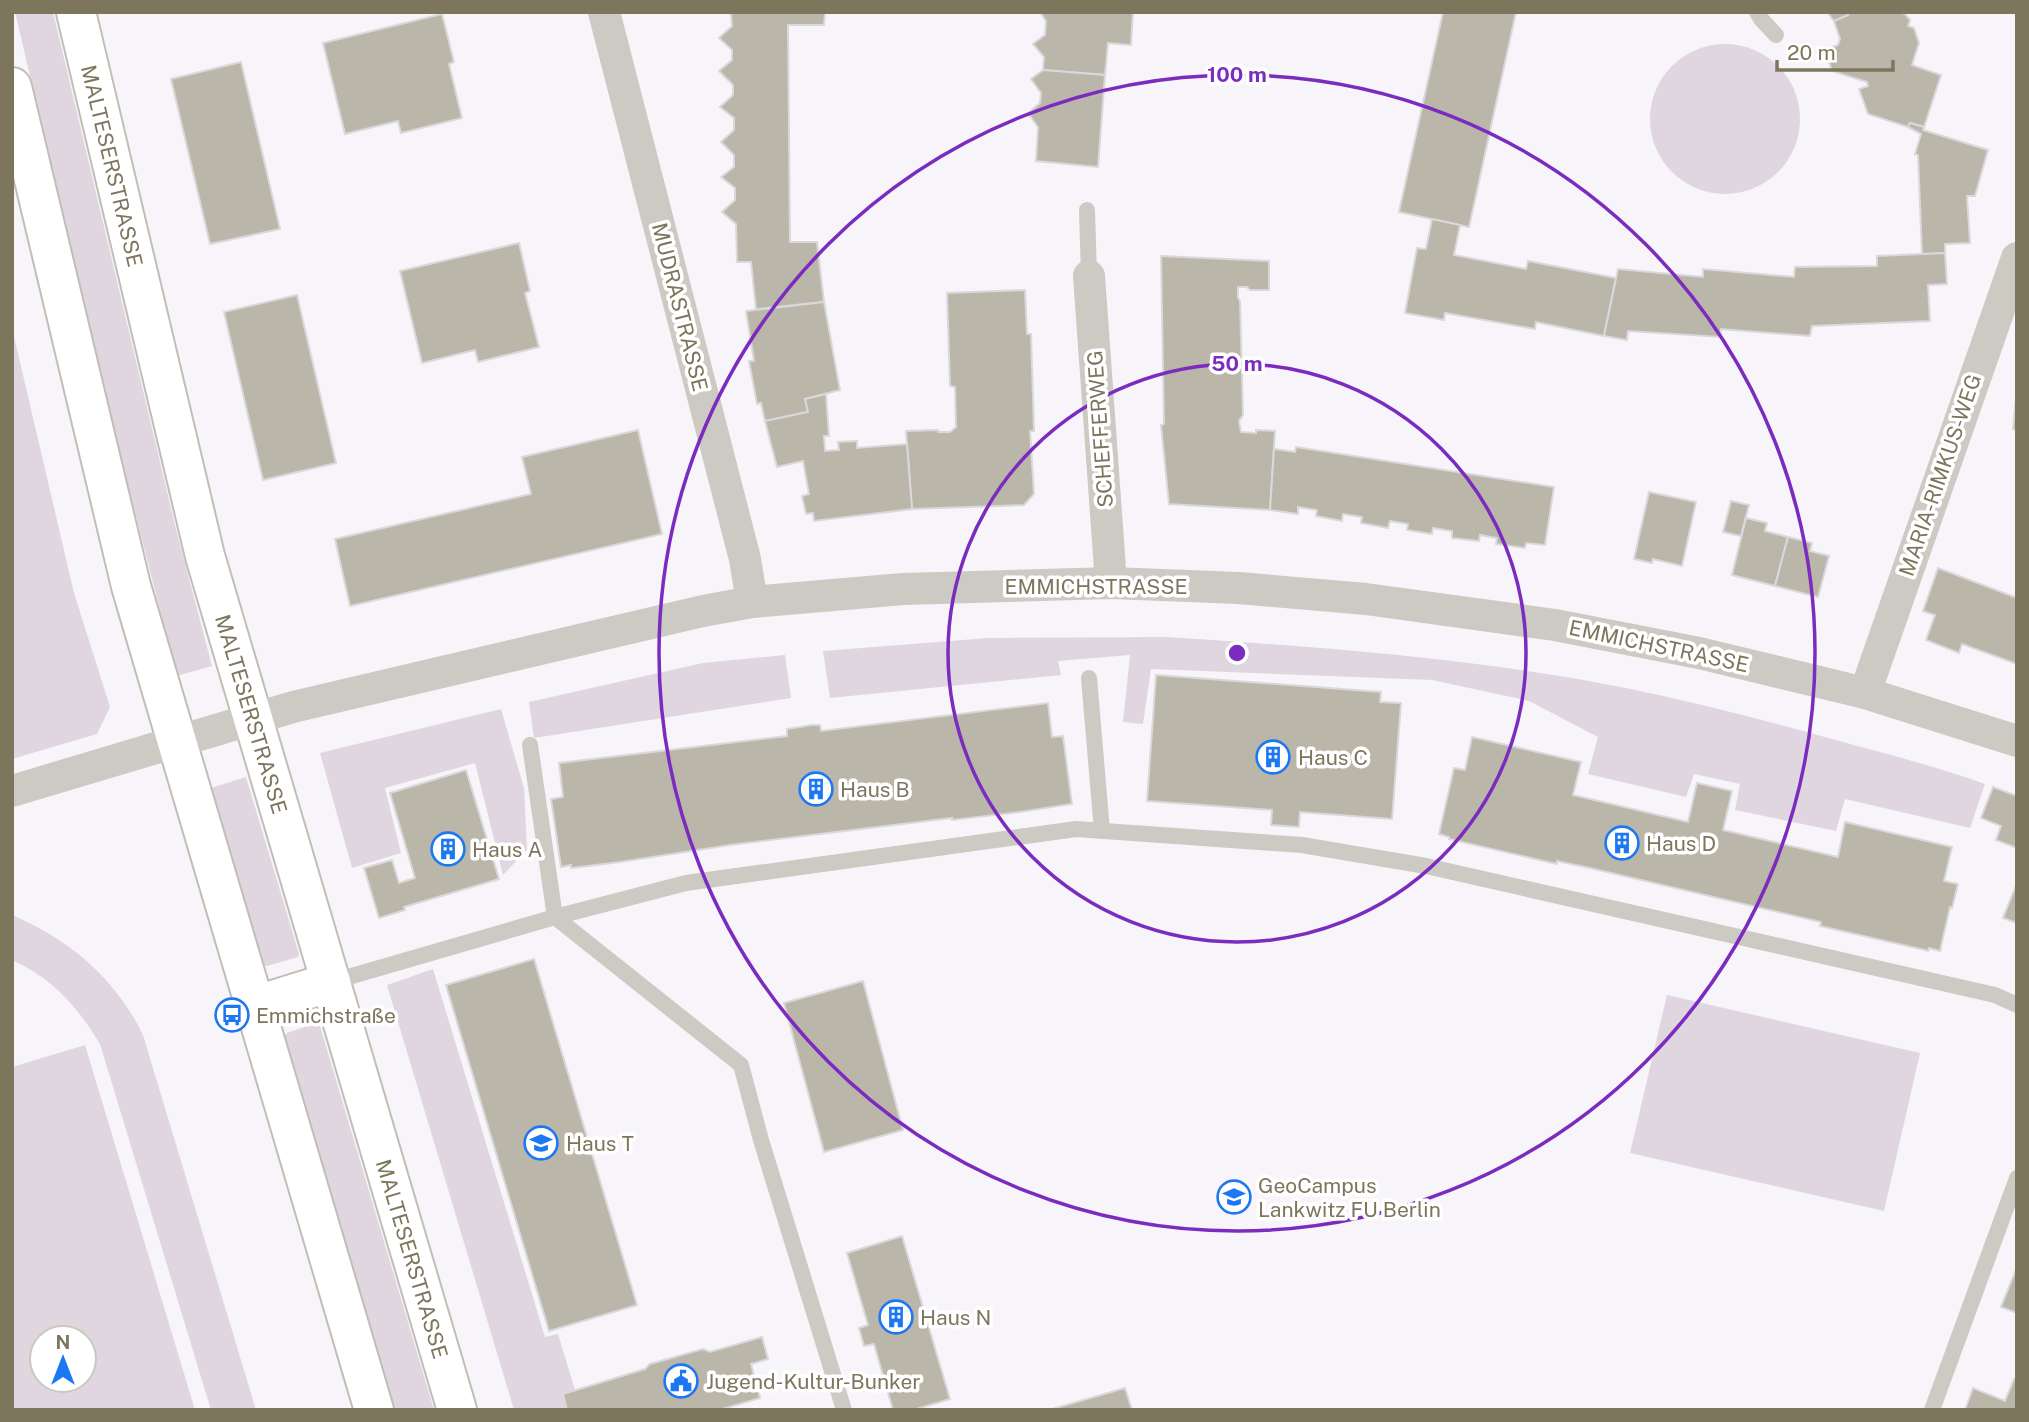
<svg xmlns="http://www.w3.org/2000/svg" width="2029" height="1422" viewBox="0 0 2029 1422" font-family="'Public Sans',sans-serif">
<style>
.green{fill:#e0d6e0;fill-rule:evenodd}
.building{fill:#bab6a9;stroke:#d9d8da;stroke-width:2}
.lines{fill:none;stroke-linecap:round;stroke-linejoin:round}
.secondary-casing{stroke:#c1beb5;stroke-width:42}
.service{stroke:#cccac3;stroke-width:16}
.minor{stroke:#cccac3;stroke-width:32}
.secondary{stroke:#fff;stroke-width:38}
.ring{fill:none;stroke:#7b2cbf;stroke-width:3.5}
.labels{text-anchor:middle;dominant-baseline:central;stroke-width:7;stroke-linejoin:round;paint-order:stroke}
.street-label{font-size:21px;fill:#7d765d;stroke:#fff}
.poi-label{font-size:21px;fill:#7d765d;stroke:#fff;text-anchor:start}
.centre{fill:#7b2cbf;stroke:#fff;stroke-width:3.5}
.ring-label{font-size:21px;text-anchor:middle;font-weight:bold;fill:#7b2cbf;stroke:#fff;stroke-width:7;stroke-linejoin:round;paint-order:stroke}
</style>
<rect width="100%" height="100%" fill="#f7f5f9"/>
<g class="green">
<path d="M15 12H53L175 525 212 666 177 676 104 392Z"/>
<circle cx="1725" cy="119" r="75"/>
<path d="M12 328 74 593 110 707 97 734 12 759Z"/>
<path d="M1168 637C1321 647 1475 658 1626 688 1695 702 1764 720 1832 739 1883 753 1935 766 1985 784L1970 828 1845 799 1836 831 1735 810 1740 784 1694 774 1686 797 1588 774 1598 737 1529 701 1432 680 1151 669 1143 724 1123 722 1130 655 1058 661 1061 675 830 698 823 651 988 638Z"/>
<path d="M785 655 791 698 534 738 529 702 703 663Z"/>
<path d="M501 709 524 788 527 850 503 875 475 763 385 788 401 853 352 868 320 753Z"/>
<path d="M246 777 299 954 298 957 267 966 263 965 211 788Z"/>
<path d="M12 915C69 939 116 979 143 1035L256 1410H211L100 1044C78 1007 52 978 12 960Z"/>
<path d="M433 969 545 1337 558 1334 575 1390 563 1394 567 1410H514L387 985Z"/>
<path d="M1667 995 1920 1053 1884 1211 1630 1153Z"/>
<path d="M316 1023 320 1026 434 1410H394L284 1037 287 1033Z"/>
<path d="M85 1045 195 1410H12V1067ZM42 1338H84V1380H42Z"/>
</g>
<g class="building">
<path d="M728 12H825L824 25H788L790 242H817L824 302 756 309 751 262H737L736 224 722 212 735 200V188L721 177 734 167V155L721 142 734 130V118L720 107 733 95V85L719 71 732 60V50L719 38 732 26 731 15Z"/>
<path d="M1040 12H1133L1131 45 1108 43 1105 75 1043 70 1044 57 1033 44 1045 35 1046 21Z"/>
<path d="M1443 12H1516L1469 227 1399 212Z"/>
<path d="M1827 12H1849L1848 15 1834 21Z"/>
<path d="M1849 12H1899L1905 14 1910 20 1908 26 1914 28 1919 43 1912 65 1941 75 1924 127 1910 123 1908 127 1868 114 1859 89 1868 86 1867 82 1832 71 1825 50 1838 45 1840 39 1834 21 1848 15Z"/>
<path d="M442 14 454 62 449 64 462 118 401 133 398 121 345 134 323 43Z"/>
<path d="M241 62 280 229 210 244 171 79Z"/>
<path d="M1043 70 1105 75 1098 167 1036 161 1038 127 1028 113 1040 103 1041 93 1031 79Z"/>
<path d="M1910 123 1924 127 1923 130 1988 150 1975 196H1967L1970 243 1945 244V253L1922 254 1918 155 1915 154 1921 134 1908 127Z"/>
<path d="M1432 219 1460 225 1454 255 1526 269 1528 261 1616 278 1604 336 1536 322 1535 329 1445 313 1444 320 1405 313 1417 248 1426 249Z"/>
<path d="M519 243 530 291 525 293 539 347 478 362 475 350 422 363 400 271Z"/>
<path d="M1945 253 1947 284 1928 285 1930 321 1812 326 1810 336 1721 329V337L1628 331 1627 340 1604 336 1618 269 1703 277V269L1794 277 1795 267 1877 266V256Z"/>
<path d="M1161 256 1269 261V290H1250L1247 287H1238V298L1240 301 1243 415 1239 421 1241 432 1256 433V430L1275 431 1270 510 1169 504 1161 425 1164 424Z"/>
<path d="M1025 290 1027 334H1031L1034 431H1030L1034 494 1024 505 912 509 906 431 938 430V432H950L956 427 955 387 950 386 947 293Z"/>
<path d="M297 295 336 463 263 480 224 312Z"/>
<path d="M824 302 840 390 805 399 808 412 765 421 761 403 757 404 749 361H754L746 311Z"/>
<path d="M826 394 829 436H824L825 451 839 450 838 442 857 441V448L907 444 912 509 814 521 813 513 806 514 802 496 809 494 803 461 777 467 765 421 808 412 805 399Z"/>
<path d="M2016 398H2017V430L2013 429Z"/>
<path d="M638 430 662 534 350 606 335 539 531 494 522 457Z"/>
<path d="M1296 447 1554 487 1545 545 1526 543 1525 548 1496 544 1497 538 1480 535 1479 541 1452 538V531L1433 528 1432 534 1407 530 1408 524 1390 521 1388 528 1361 523 1362 517 1343 514 1342 521 1316 516 1317 510 1298 507V514L1270 510 1274 449 1295 452Z"/>
<path d="M1649 492 1696 502 1682 566 1653 559 1652 563 1634 559Z"/>
<path d="M1731 501 1749 505 1741 536 1723 532Z"/>
<path d="M1746 518 1767 523 1765 531 1788 537 1775 586 1732 575Z"/>
<path d="M1788 537 1812 543 1810 551 1829 556 1818 597 1775 586Z"/>
<path d="M1938 568 2017 598V664L1962 644 1959 653 1926 640 1935 615 1923 611Z"/>
<path d="M1156 675 1381 692 1380 702 1401 703 1392 819 1300 812 1299 827 1271 825 1272 810 1147 801Z"/>
<path d="M1048 703 1052 737 1063 736 1072 804 1012 813 952 820V818L730 845 620 862 571 868V865L561 867 551 799 563 797 559 763 787 736V729L812 725H820L821 731Z"/>
<path d="M1472 737 1581 762 1573 795 1688 822 1697 783 1732 791 1723 830 1838 857 1845 822 1952 847 1944 881 1958 884 1952 908 1950 907 1940 951 1929 948 1928 951 1925 950 1820 926 1821 922 1590 868 1557 861V864L1449 839V837L1439 834 1454 768 1465 770Z"/>
<path d="M466 770 499 879 404 907 405 910 379 918 364 868 392 860 399 883 415 878 390 793Z"/>
<path d="M1993 787 2017 796V848L1996 840 2001 826 1981 818Z"/>
<path d="M2017 883V923L2003 918Z"/>
<path d="M534 959 637 1305 549 1331 446 985Z"/>
<path d="M863 981 903 1130 824 1152 784 1003Z"/>
<path d="M902 1236 950 1399 913 1410H893L874 1344 864 1346 859 1328 868 1325 847 1253Z"/>
<path d="M2017 1267V1313L2001 1307Z"/>
<path d="M762 1337 768 1359 751 1364 760 1398 719 1410H567L563 1394 645 1369 650 1364 703 1349 710 1352Z"/>
<path d="M2014 1379H2017V1410H1965L1973 1388 2005 1401Z"/>
<path d="M1125 1388 1132 1410H1049Z"/>
</g>
<g class="lines">
<defs>
<g id="secondary">
<path id="s1" d="M76 12 205 556 457 1410"/>
<path d="M12 87 131 586 374 1410"/>
<path d="M254 1006 331 982"/>
</g>
</defs>
<use href="#secondary" class="secondary-casing"/>
<g class="service">
<path d="M1757 12 1761 19 1776 35"/>
<path d="M1087 210 1089 276"/>
<path d="M1089 678 1102 831"/>
<path d="M530 745 555 917 741 1065 761 1140 844 1410"/>
<path d="M331 982 555 917 686 883 1076 829 1302 845 1426 866 1995 995 2017 1005"/>
<path d="M1932 1410 2017 1178"/>
</g>
<g class="minor">
<path d="M604 12 745 559 752 602"/>
<path d="M1089 276 1111 583"/>
<path d="M1865 693 2017 258"/>
<path d="M12 791 293 707 703 611 752 602 903 589 1111 583 1239 588 1366 599 1555 625 1699 653 1865 693 2017 741"/>
</g>
<use href="#secondary" class="secondary"/>
</g>
<g class="ring">
<circle cx="1237" cy="653" r="289"/>
<circle cx="1237" cy="653" r="578"/>
</g>
<defs>
<symbol id="building-ring" viewBox="-11 -11 22 22"><circle r="9.5" fill="#fff" stroke="#1c77f2" stroke-width="1.5"/><path d="M-4-6H4V6H1V3H-1V6H-4ZM-2.5-4.3h1.7v1.8h-1.7ZM.8-4.3h1.7v1.8H.8ZM-2.5-1h1.7V.8h-1.7ZM.8-1h1.7V.8H.8Z" fill="#1c77f2"/></symbol>
<symbol id="bus-ring" viewBox="-11 -11 22 22"><circle r="9.5" fill="#fff" stroke="#1c77f2" stroke-width="1.5"/><path d="M-5-6H5V4H4V6H2V4H-2V6H-4V4H-5ZM-3.5-4V0h7V-4ZM-3.5 1.2v1.5H-2V1.2ZM2 1.2v1.5H3.5V1.2Z" fill="#1c77f2"/></symbol>
<symbol id="university-ring" viewBox="-11 -11 22 22"><circle r="9.5" fill="#fff" stroke="#1c77f2" stroke-width="1.5"/><path d="M0-5L7-2L0 1L-7-2ZM-4 1L0 2.5L4 1V4Q0 6-4 4Z" fill="#1c77f2"/></symbol>
<symbol id="civic-ring" viewBox="-11 -11 22 22"><circle r="9.5" fill="#fff" stroke="#1c77f2" stroke-width="1.5"/><path d="M-.6-6.5H3V-4.5H.6V-3L4-1V1h2V6H-6V1h2V-1L-.6-3ZM-1.2 2.5V6h2.4V2.5Z" fill="#1c77f2"/></symbol>
</defs>
<g fill-rule="evenodd">
<use href="#building-ring" x="1254" y="738" width="38" height="38"/>
<use href="#building-ring" x="797" y="770" width="38" height="38"/>
<use href="#building-ring" x="1603" y="824" width="38" height="38"/>
<use href="#building-ring" x="429" y="830" width="38" height="38"/>
<use href="#bus-ring" x="213" y="996" width="38" height="38"/>
<use href="#university-ring" x="522" y="1124" width="38" height="38"/>
<use href="#university-ring" x="1215" y="1178" width="38" height="38"/>
<use href="#building-ring" x="877" y="1298" width="38" height="38"/>
<use href="#civic-ring" x="662" y="1362" width="38" height="38"/>
</g>
<g class="labels">
<g class="street-label">
<text stroke="none"><textPath href="#s1" startOffset="158">MALTESERSTRASSE</textPath></text>
<text transform="translate(680 307) rotate(76)">MUDRASTRASSE</text>
<text transform="translate(1100 429) rotate(-94)">SCHEFFERWEG</text>
<text transform="translate(1940 475) rotate(-71)">MARIA-RIMKUS-WEG</text>
<text x="1096" y="586">EMMICHSTRASSE</text>
<text transform="translate(1659 646) rotate(12)">EMMICHSTRASSE</text>
<text stroke="none"><textPath href="#s1" startOffset="724">MALTESERSTRASSE</textPath></text>
<text stroke="none"><textPath href="#s1" startOffset="1292">MALTESERSTRASSE</textPath></text>
</g>
<g class="poi-label">
<text x="1298" y="757">Haus C</text>
<text x="840" y="789">Haus B</text>
<text x="1646" y="843">Haus D</text>
<text x="472" y="849">Haus A</text>
<text x="256" y="1015">Emmichstraße</text>
<text x="566" y="1143">Haus T</text>
<text x="1258" y="1185">GeoCampus<tspan x="1258" dy="24">Lankwitz FU Berlin</tspan></text>
<text x="920" y="1317">Haus N</text>
<text x="706" y="1381">Jugend-Kultur-Bunker</text>
</g>
</g>
<circle cx="1237" cy="653" r="10" class="centre"/>
<g class="ring-label">
<text x="1237" y="82">100 m</text>
<text x="1237" y="371">50 m</text>
</g>
<rect width="2029" height="1422" fill="none" stroke="#7d765d" stroke-width="28"/>
<g transform="translate(63 1359)"><circle r="33" fill="#ffffff" stroke="#cbc8be" stroke-width="2"/>
<path d="M0-5L12 26L0 18L-12 26Z" fill="#1c77f2"/>
<text y="-10" font-size="19" font-weight="bold" text-anchor="middle" fill="#7d765d">N</text>
</g>
<path d="M1777 60v10h116v-10" fill="none" stroke="#7d765d" stroke-width="3.5"/>
<text x="1787" y="60" font-size="21" fill="#7d765d" stroke="#ffffff" stroke-width="5" paint-order="stroke">20 m</text>
</svg>
